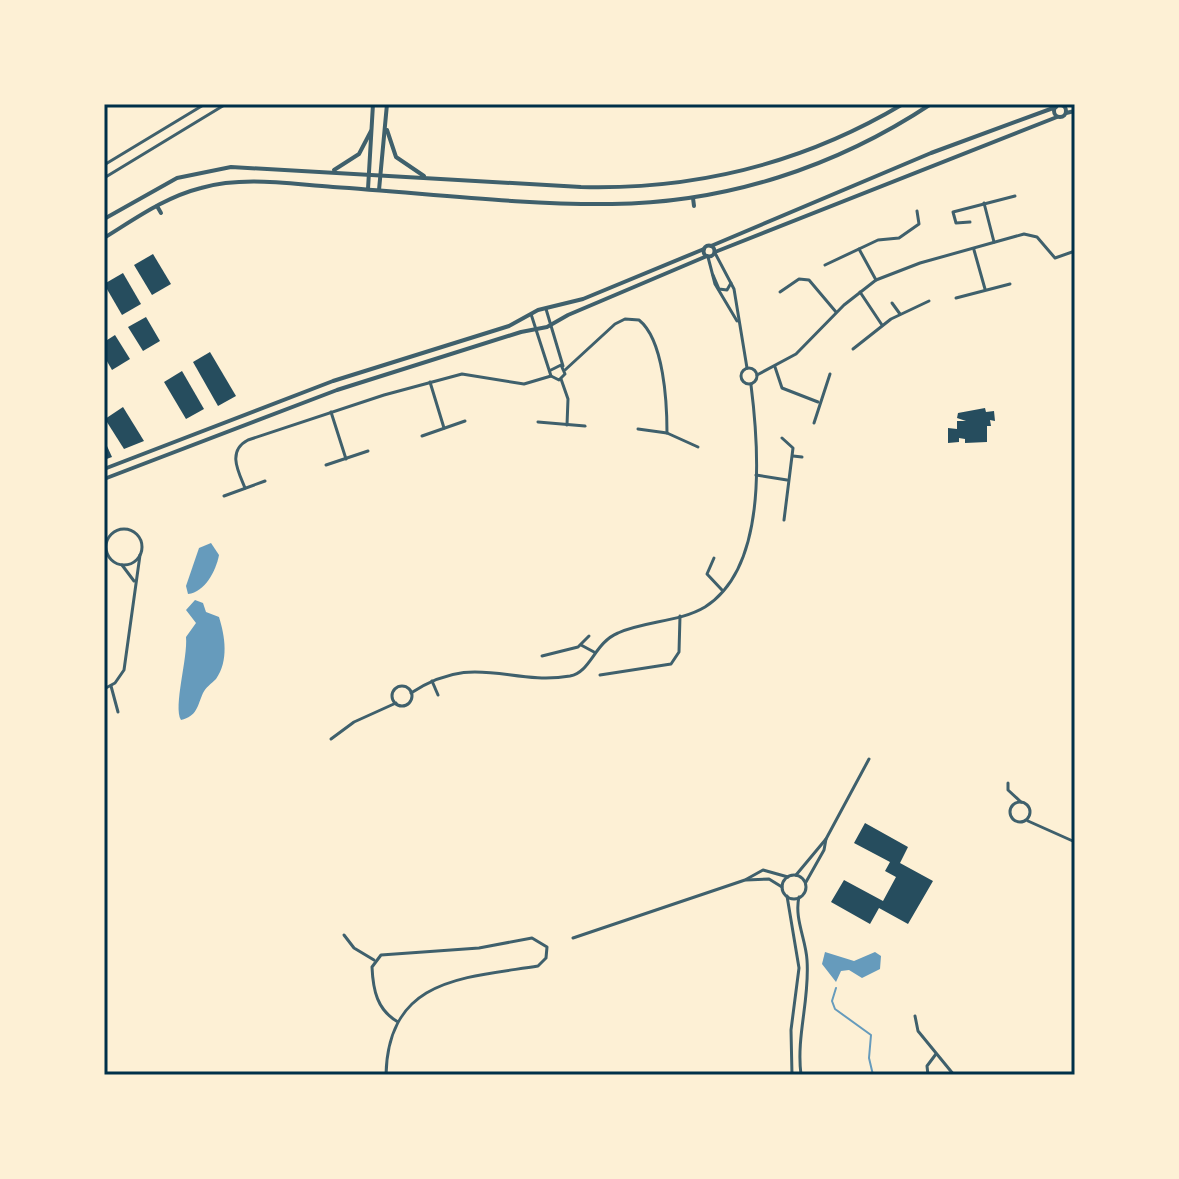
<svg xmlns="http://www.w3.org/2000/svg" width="1179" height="1179" viewBox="0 0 1179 1179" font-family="'Public Sans',sans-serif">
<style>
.water{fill:#669bbc}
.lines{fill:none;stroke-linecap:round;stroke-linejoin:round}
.stream{stroke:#669bbc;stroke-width:2}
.building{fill:#264d5e}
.minor{stroke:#3f606c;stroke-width:3}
.tertiary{stroke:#3f606c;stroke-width:4}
.neatline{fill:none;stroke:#003049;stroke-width:3}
</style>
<rect width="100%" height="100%" fill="#fdf0d5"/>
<g class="water">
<path d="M211 543 219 555C216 571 205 592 188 594L186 586 199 548Z"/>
<path d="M195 600 203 603 206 612 219 617C225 636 229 661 216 679 211 684 206 687 203 693 197 707 197 716 181 720 173 707 188 658 186 637L196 623 186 610Z"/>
<path d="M825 952 854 961 875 952 881 956 880 969 862 978 849 970 841 971 836 982 822 964Z"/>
</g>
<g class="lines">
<path class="stream" d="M836 988 832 1001 835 1009 871 1035 869 1058 873 1075"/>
</g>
<g class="building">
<path d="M153 254 171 284 152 295 134 265Z"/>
<path d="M123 273 141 304 122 315 104 284Z"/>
<path d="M146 317 160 341 143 351 128 327Z"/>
<path d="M115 335 130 359 112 370 104 356V342Z"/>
<path d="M210 352 236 396 218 406 193 362Z"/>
<path d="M182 371 204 409 186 419 164 382Z"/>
<path d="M123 407 144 441 124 449 105 419Z"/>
<path d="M985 408 986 412 994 411 995 421 990 420 991 426H987V442L965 443V439L959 438V442L948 443V428L957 429V421H966L957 418 958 413Z"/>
<path d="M107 446 112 457 104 460V448Z"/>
<path d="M865 823 908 847 900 863 933 881 908 924 879 908 870 924 831 902 844 880 883 901 896 877 885 871 890 862 854 843Z"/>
</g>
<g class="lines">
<g class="minor">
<path d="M104 165 205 104"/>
<path d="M104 178 226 104"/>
<path d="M984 203 994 242"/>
<path d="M970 222 956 223 953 212 1015 196"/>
<path d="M859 249 876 280"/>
<path d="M974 250 985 289"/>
<path d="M715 253 734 289 747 368"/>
<path d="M708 257 715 284 737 321"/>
<path d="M825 265 878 240 899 238 919 224 917 211"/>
<path d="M713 275 719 289 727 290 731 283"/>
<path d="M780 292 799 279 809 280 836 312"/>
<path d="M860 292 882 325"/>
<path d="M956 298 1010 284"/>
<path d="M892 303 900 314"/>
<path d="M546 309 563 366"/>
<path d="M531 314 551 376 559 380 565 374 561 365 551 370"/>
<path d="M853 349 891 319 929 301"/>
<path d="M775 367 782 388 818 402"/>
<circle cx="749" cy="376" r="8"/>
<path d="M565 370 615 324 625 319 639 320C664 340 667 403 667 433"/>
<path d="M757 375 796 354 844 305 876 280 920 263 1024 234 1037 237 1055 258 1075 251"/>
<path d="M561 379 568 399 567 425"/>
<path d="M430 382 444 428"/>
<path d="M331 412 346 459"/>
<path d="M538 422 585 426"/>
<path d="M814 423 830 374"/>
<path d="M638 429 667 433 698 447"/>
<path d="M422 436 465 421"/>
<path d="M782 438 793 448 784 520"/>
<path d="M793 456 802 457"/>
<path d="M326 465 368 451"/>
<path d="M756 475 787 480"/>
<path d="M245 488C238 471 227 451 248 440L384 395 462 374 524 384 551 376"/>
<path d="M224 496 265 481"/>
<circle cx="124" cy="547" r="18"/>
<path d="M714 558 707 574 722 590"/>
<path d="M122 565 134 581"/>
<path d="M581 645 594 652"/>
<path d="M542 656 578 647 589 636"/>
<path d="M600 675 671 664 679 652 680 616"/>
<path d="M432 681 438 695"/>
<path d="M111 686 118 712"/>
<circle cx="402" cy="696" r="10"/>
<path d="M104 689 115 683 124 670 140 555"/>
<path d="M411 693C475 651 508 686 570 676 591 672 594 643 618 633 645 621 680 622 705 607 768 567 759 448 751 385"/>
<path d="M331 739 354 722 396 703"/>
<path d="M1008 783V790L1021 802"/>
<circle cx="1020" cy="812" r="10"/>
<path d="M1028 821 1075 842"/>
<path d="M796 875 826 839 869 759"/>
<circle cx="794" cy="887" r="12"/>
<path d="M746 880 769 879 782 887"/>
<path d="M806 882 824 850 826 839"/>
<path d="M787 896 799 968 791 1030 792 1075"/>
<path d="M799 897C794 918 806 940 807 960 810 999 796 1036 801 1075"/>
<path d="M344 935 354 948 374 960"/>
<path d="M573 938 745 880 763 870 788 877"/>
<path d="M915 1016 918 1031 954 1075"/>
<path d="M104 1047V1071"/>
<path d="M386 1075C388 978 463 978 538 966L546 958 547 947 532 938 479 948 381 955 372 967C373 990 377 1010 398 1022"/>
<path d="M928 1075 927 1066 936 1054"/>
</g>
<g class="tertiary">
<circle cx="1060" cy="111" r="6"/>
<path d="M1066 113 1075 111"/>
<path d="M387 130 396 157 424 176"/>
<path d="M334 170 359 154 371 131"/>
<path d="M368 189 373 104"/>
<path d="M379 190 387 104"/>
<path d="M693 198 694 206"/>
<path d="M157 206 161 213"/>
<path d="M104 219 177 178 231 167 581 187C696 190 804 163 903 104"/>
<path d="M104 238C135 219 165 197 201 188 244 176 289 184 333 187 425 193 519 205 612 204 726 203 836 167 931 104"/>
<circle cx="709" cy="251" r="5.5"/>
<path d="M711 246 931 153 1056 107"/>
<path d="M715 252 1057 117"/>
<path d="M104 469 333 381 509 326 538 310 583 299 704 249"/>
<path d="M104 479 337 390 521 332 547 327 568 315 707 256"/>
</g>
</g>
<rect width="1179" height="1179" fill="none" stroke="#fdf0d5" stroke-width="212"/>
<rect x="106" y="106" width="967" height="967" class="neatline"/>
</svg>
